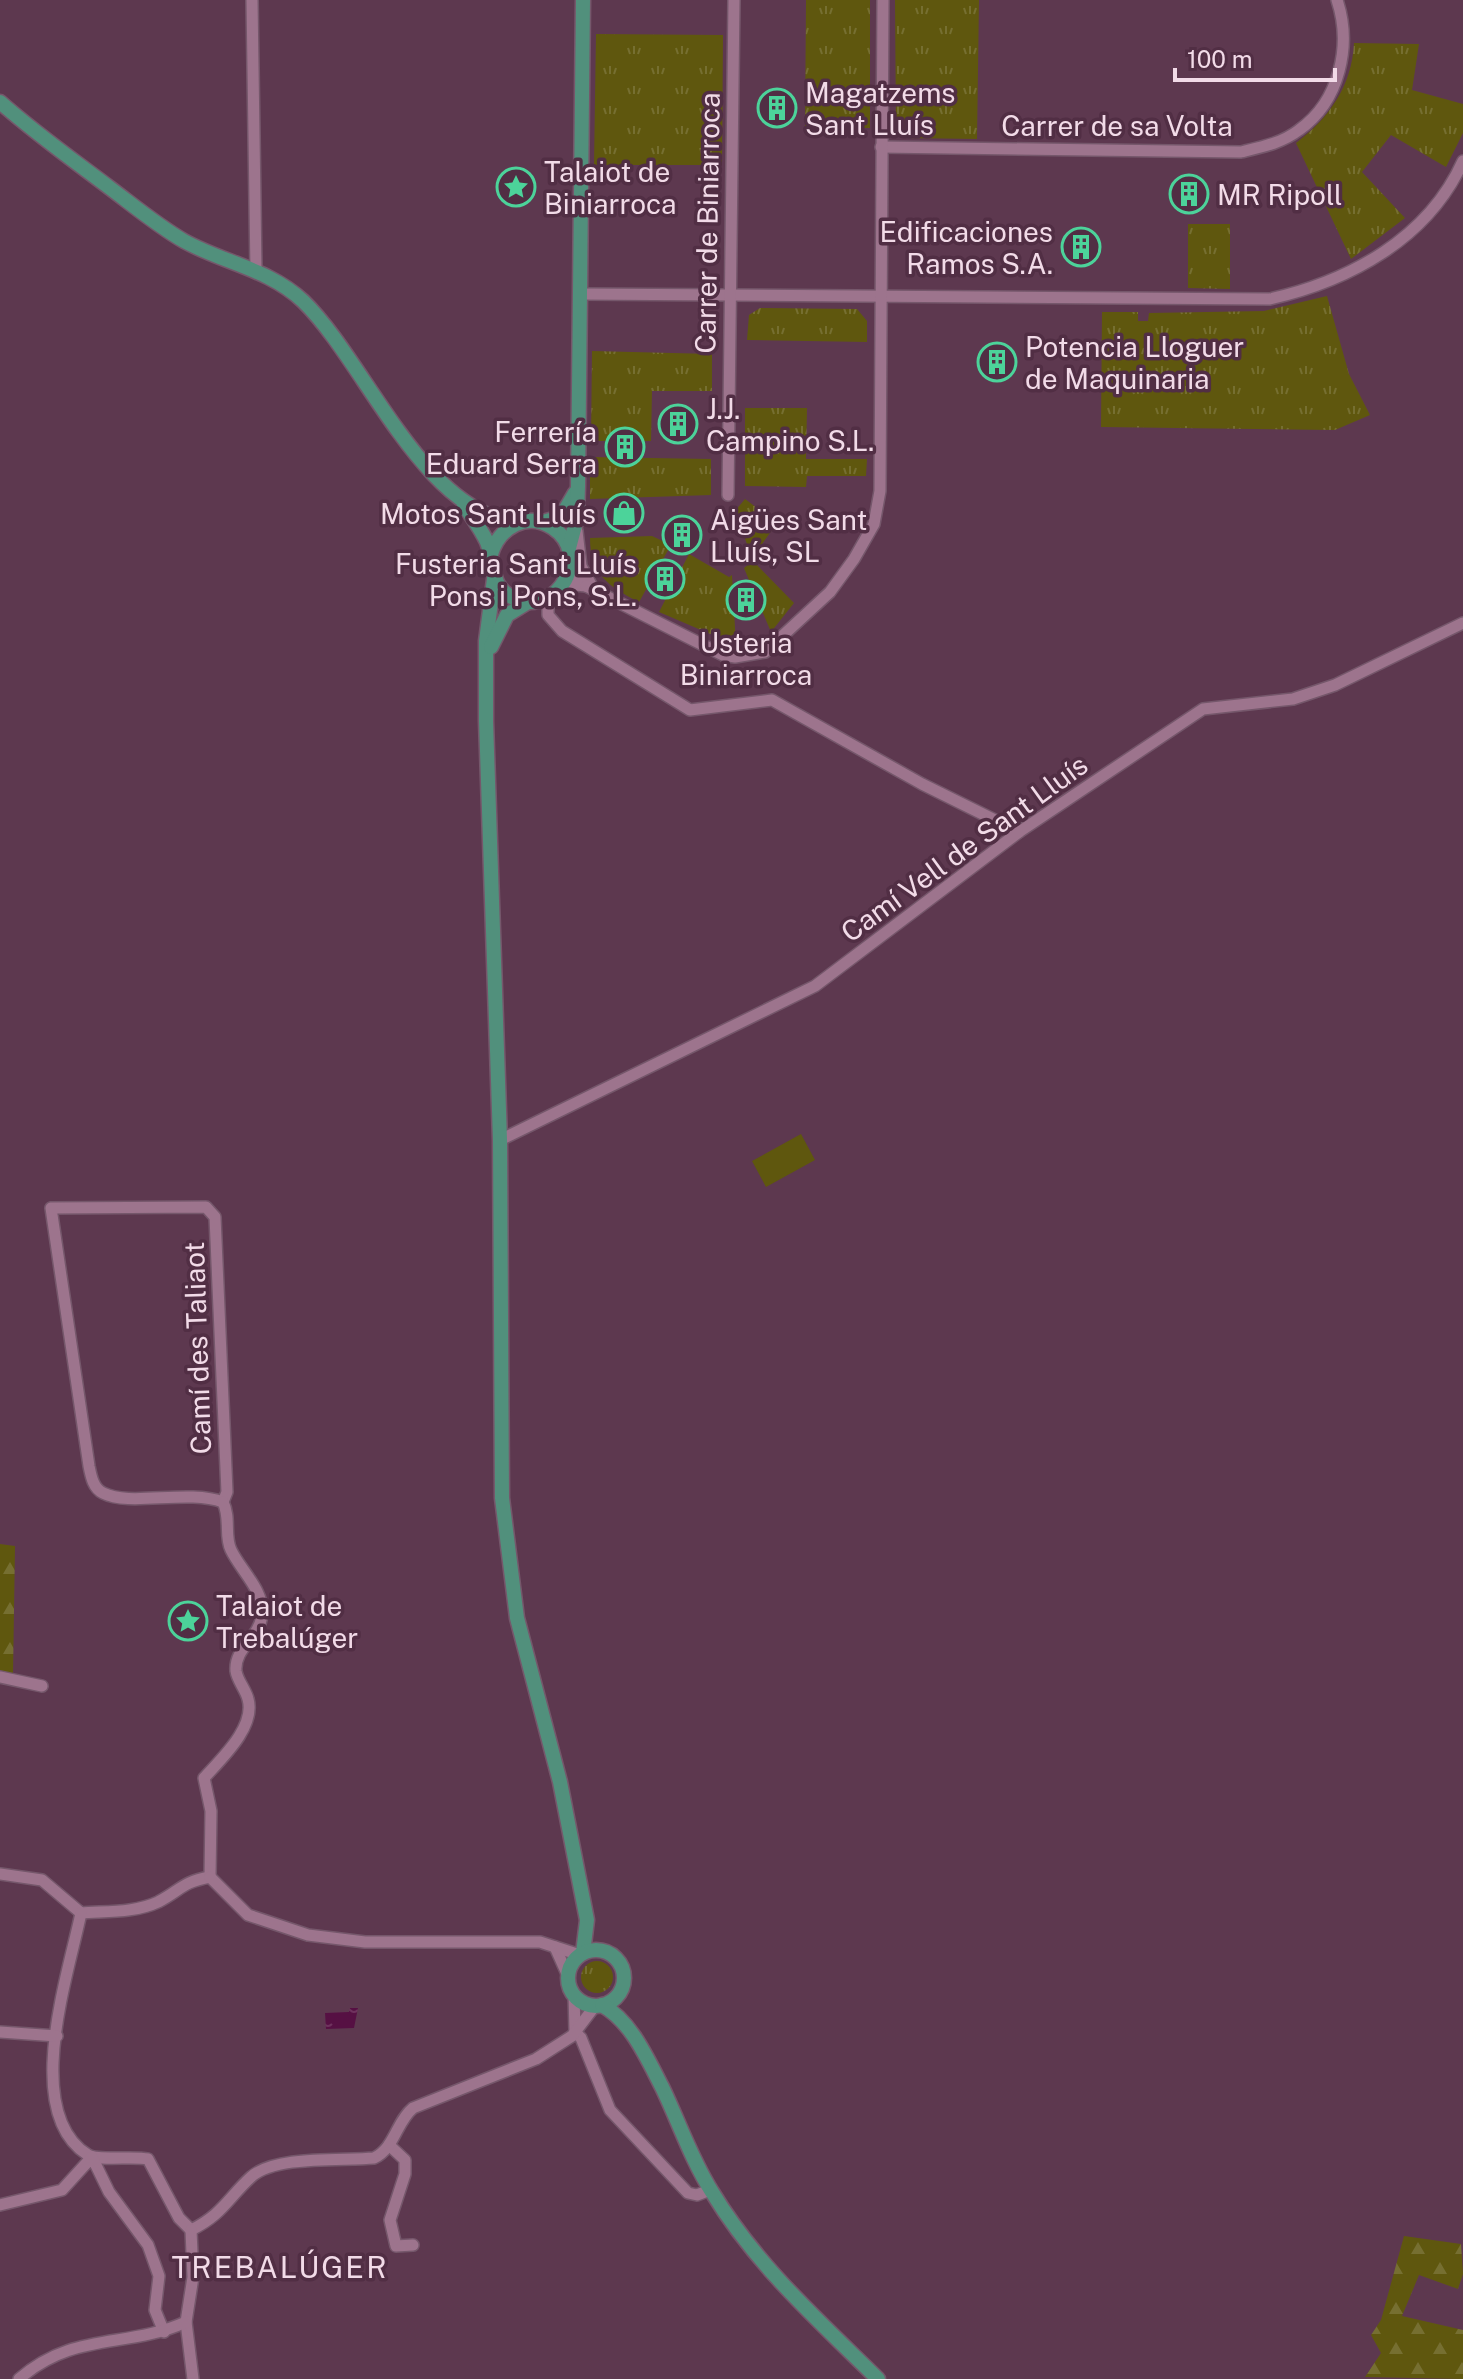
<svg xmlns="http://www.w3.org/2000/svg" width="1463" height="2379" viewBox="0 0 1463 2379" font-family="'Public Sans',sans-serif">
<style>
.grass{fill:url(#grass-tufts)}
.forest{fill:url(#forest-firs)}
.garden{fill:#5f570e}
.water{fill:url(#water-ripples)}
.lines{fill:none;stroke-linecap:round;stroke-linejoin:round}
.minor-casing{stroke:#75576b;stroke-width:14}
.major-casing{stroke:#75576b;stroke-width:17}
.minor{stroke:#9d748d;stroke-width:11}
.major{stroke:#51907c;stroke-width:14}
.labels{text-anchor:middle;dominant-baseline:central;stroke-width:7;stroke-linejoin:round;paint-order:stroke}
.poi-label{font-size:28px;fill:#f2dbe8;stroke:#512e44;text-anchor:start}
.street-label{font-size:28px;fill:#f2dbe8;stroke:#512e44}
.neighbourhood-label{font-size:30px;letter-spacing:2px;fill:#f2dbe8;stroke:#512e44}
</style>
<defs>
<pattern id="grass-tufts" width="24" height="20" patternUnits="userSpaceOnUse" patternTransform="scale(2)"><rect width="24" height="20" fill="#5f570e"/><path d="M3 7l-1-3M5 7V3M7 7l1-3M15 17l-1-3M17 17v-4M19 17l1-3" fill="none" stroke="#766f31"/></pattern>
<pattern id="forest-firs" width="22" height="20" patternUnits="userSpaceOnUse" patternTransform="scale(2)"><rect width="22" height="20" fill="#5f570e"/><path d="M5 1l3.5 6h-7zM16 11l3.5 6h-7z" fill="#766f31"/></pattern>
<pattern id="water-ripples" width="26" height="14" patternUnits="userSpaceOnUse" patternTransform="scale(2)"><rect width="26" height="14" fill="#561043"/><path d="M2 4q2-2 4 0t4 0M15 11q2-2 4 0t4 0" fill="none" stroke="#6f325e"/></pattern>
</defs>
<rect width="100%" height="100%" fill="#5d384f"/>
<g class="grass">
<path d="M806 0H870V128H805Z"/>
<path d="M895 0H979L977 139 905 138 896 132Z"/>
<path d="M596 34 723 35 722 165H594Z"/>
<path d="M1354 43 1419 44 1412 90 1463 104V133L1446 167 1391 135 1362 172 1405 218 1351 259 1296 143C1329 118 1352 86 1354 43Z"/>
<path d="M1188 224H1230V289L1188 288Z"/>
<path d="M1327 296 1349 374 1370 415 1335 430 1101 427 1102 312H1138V321H1148L1149 313 1264 311Z"/>
<path d="M760 308 857 309 867 321V342L747 340 749 315Z"/>
<path d="M592 351 712 354V391H652L651 441H591Z"/>
<path d="M745 408H807L806 459H867L866 476H807L806 487 745 486Z"/>
<path d="M590 457 711 459V495L590 499Z"/>
<path d="M745 499 777 523 752 558 735 511Z"/>
<path d="M652 536 671 545 639 602C609 587 590 574 590 538Z"/>
<path d="M689 554 729 577 732 575 736 645 659 612Z"/>
<path d="M753 561 794 603 771 632 744 568Z"/>
<circle cx="597" cy="1977" r="16"/>
</g>
<g class="forest">
<path d="M0 1544 15 1546 13 1675 0 1671Z"/>
<path d="M1404 2236 1461 2244 1463 2274 1458 2289 1419 2275 1402 2316 1463 2330V2379L1365 2377 1381 2353 1371 2335 1381 2320Z"/>
</g>
<path class="garden" d="M801 1134 815 1160 766 1187 752 1161Z"/>
<path class="water" d="M350 2008H358L354 2028 326 2029 325 2013 349 2012Z"/>
<g class="lines">
<defs>
<g id="minor">
<path d="M252 0 256 271"/>
<path d="M881 147 1241 152C1262 147 1282 143 1299 130 1340 101 1352 45 1337 0"/>
<path d="M581 294 1270 299C1349 281 1428 239 1463 161"/>
<path d="M728 495 734 0"/>
<path d="M577 531 581 566 594 590"/>
<path d="M564 584 586 586 571 567"/>
<path d="M586 586 723 655 735 657 765 652 830 592 854 559 874 524 880 491 883 0"/>
<path d="M548 598V615L562 631 690 710 772 700 922 784 1019 832"/>
<path d="M500 1140 815 986 1019 832 1203 709 1293 699 1335 685 1463 623"/>
<path d="M206 1207 215 1217 227 1492 223 1502C187 1489 130 1507 103 1493 93 1488 91 1476 89 1466L51 1208Z"/>
<path d="M0 1677 42 1686"/>
<path d="M0 1874 42 1880 81 1913C105 1911 135 1913 158 1902 181 1890 182 1882 210 1877"/>
<path d="M210 1877 211 1811 204 1778C221 1759 256 1727 248 1699 246 1690 237 1680 236 1671 234 1648 259 1638 262 1616 265 1591 241 1571 231 1550 224 1536 231 1518 223 1502"/>
<path d="M210 1877 248 1915 308 1935 365 1942H540L580 1955"/>
<path d="M81 1913C68 1976 21 2113 88 2155 98 2161 134 2156 148 2159L179 2218 191 2230"/>
<path d="M555 1947 568 1976"/>
<path d="M574 1994 575 2032 581 2038 610 2110 688 2193 697 2195 710 2190"/>
<path d="M0 2032 57 2036"/>
<path d="M389 2145 405 2160V2174L390 2220 396 2246 413 2245"/>
<path d="M0 2205 62 2190 92 2157 109 2192 148 2245 159 2276 155 2310 164 2332"/>
<path d="M191 2230C222 2215 228 2198 251 2177 275 2155 342 2161 374 2158 395 2148 396 2122 413 2108L536 2059 572 2036 595 2006"/>
<path d="M191 2230 193 2277 186 2322 193 2379"/>
<path d="M19 2379C74 2331 126 2349 186 2322"/>
</g>
<g id="major">
<path d="M0 102C35 133 73 160 110 188 134 206 158 226 184 241 224 263 269 269 303 301 366 362 422 512 517 523"/>
<path d="M464 505C472 517 481 529 487 542 496 564 488 588 516 599 559 616 592 554 553 528 527 510 499 528 491 554"/>
<path d="M543 522 561 517 575 493"/>
<path d="M569 548 577 518 578 486 583 0"/>
<path d="M494 579 486 641V721L500 1140 502 1498 517 1618 560 1782 587 1920 583 1953"/>
<path d="M491 647 507 615 528 602"/>
<circle cx="596" cy="1978" r="28"/>
<path d="M602 2005C631 2021 647 2058 662 2087 679 2122 691 2159 712 2192 756 2265 818 2320 878 2379"/>
</g>
</defs>
<use href="#minor" class="minor-casing"/>
<use href="#major" class="major-casing"/>
<use href="#minor" class="minor"/>
<use href="#major" class="major"/>
</g>
<defs>
<symbol id="building-ring" viewBox="-11 -11 22 22"><circle r="9.5" fill="#512e44" stroke="#4cd39a" stroke-width="1.5"/><path d="M-4-6H4V6H1V3H-1V6H-4ZM-2.5-4.3h1.7v1.8h-1.7ZM.8-4.3h1.7v1.8H.8ZM-2.5-1h1.7V.8h-1.7ZM.8-1h1.7V.8H.8Z" fill="#4cd39a"/></symbol>
<symbol id="sight-ring" viewBox="-11 -11 22 22"><circle r="9.5" fill="#512e44" stroke="#4cd39a" stroke-width="1.5"/><path d="M0-6L1.8-2.2L6-1.7L2.9 1.2L3.7 5.4L0 3.3L-3.7 5.4L-2.9 1.2L-6-1.7L-1.8-2.2Z" fill="#4cd39a"/></symbol>
<symbol id="shop-ring" viewBox="-11 -11 22 22"><circle r="9.5" fill="#512e44" stroke="#4cd39a" stroke-width="1.5"/><path d="M-5-2.5h2.3a2.7 3.5 0 0 1 5.4 0H5L5.5 6h-11ZM-1.5-2.5h3a1.5 2.3 0 0 0-3 0Z" fill="#4cd39a"/></symbol>
</defs>
<g fill-rule="evenodd">
<use href="#building-ring" x="755" y="86" width="44" height="44"/>
<use href="#sight-ring" x="494" y="165" width="44" height="44"/>
<use href="#building-ring" x="1167" y="172" width="44" height="44"/>
<use href="#building-ring" x="1059" y="225" width="44" height="44"/>
<use href="#building-ring" x="975" y="340" width="44" height="44"/>
<use href="#building-ring" x="656" y="402" width="44" height="44"/>
<use href="#building-ring" x="603" y="425" width="44" height="44"/>
<use href="#shop-ring" x="602" y="491" width="44" height="44"/>
<use href="#building-ring" x="660" y="513" width="44" height="44"/>
<use href="#building-ring" x="643" y="557" width="44" height="44"/>
<use href="#building-ring" x="724" y="578" width="44" height="44"/>
<use href="#sight-ring" x="166" y="1599" width="44" height="44"/>
</g>
<g class="labels">
<g class="poi-label">
<text x="805" y="92">Magatzems<tspan x="805" dy="32">Sant Lluís</tspan></text>
<text x="544" y="171">Talaiot de<tspan x="544" dy="32">Biniarroca</tspan></text>
<text x="1217" y="194">MR Ripoll</text>
<text x="1053" y="231" text-anchor="end">Edificaciones<tspan x="1053" dy="32">Ramos S.A.</tspan></text>
<text x="1025" y="346">Potencia Lloguer<tspan x="1025" dy="32">de Maquinaria</tspan></text>
<text x="706" y="408">J.J.<tspan x="706" dy="32">Campino S.L.</tspan></text>
<text x="597" y="431" text-anchor="end">Ferrería<tspan x="597" dy="32">Eduard Serra</tspan></text>
<text x="596" y="513" text-anchor="end">Motos Sant Lluís</text>
<text x="710" y="519">Aigües Sant<tspan x="710" dy="32">Lluís, SL</tspan></text>
<text x="637" y="563" text-anchor="end">Fusteria Sant Lluís<tspan x="637" dy="32">Pons i Pons, S.L.</tspan></text>
<text x="746" y="642" text-anchor="middle">Usteria<tspan x="746" dy="32">Biniarroca</tspan></text>
<text x="216" y="1605">Talaiot de<tspan x="216" dy="32">Trebalúger</tspan></text>
</g>
<g class="street-label">
<text x="1117" y="125">Carrer de sa Volta</text>
<text transform="translate(707 223) rotate(-89)">Carrer de Biniarroca</text>
<text transform="translate(964 848) rotate(-36)">Camí Vell de Sant Lluís</text>
<text transform="translate(197 1348) rotate(-92)">Camí des Taliaot</text>
</g>
<g class="neighbourhood-label">
<text x="280" y="2267">TREBALÚGER</text>
</g>
</g>
<path d="M1175 68v12h160v-12" fill="none" stroke="#f2dbe8" stroke-width="4"/>
<text x="1187" y="68" font-size="24" fill="#f2dbe8" stroke="#512e44" stroke-width="6" paint-order="stroke">100 m</text>
</svg>
